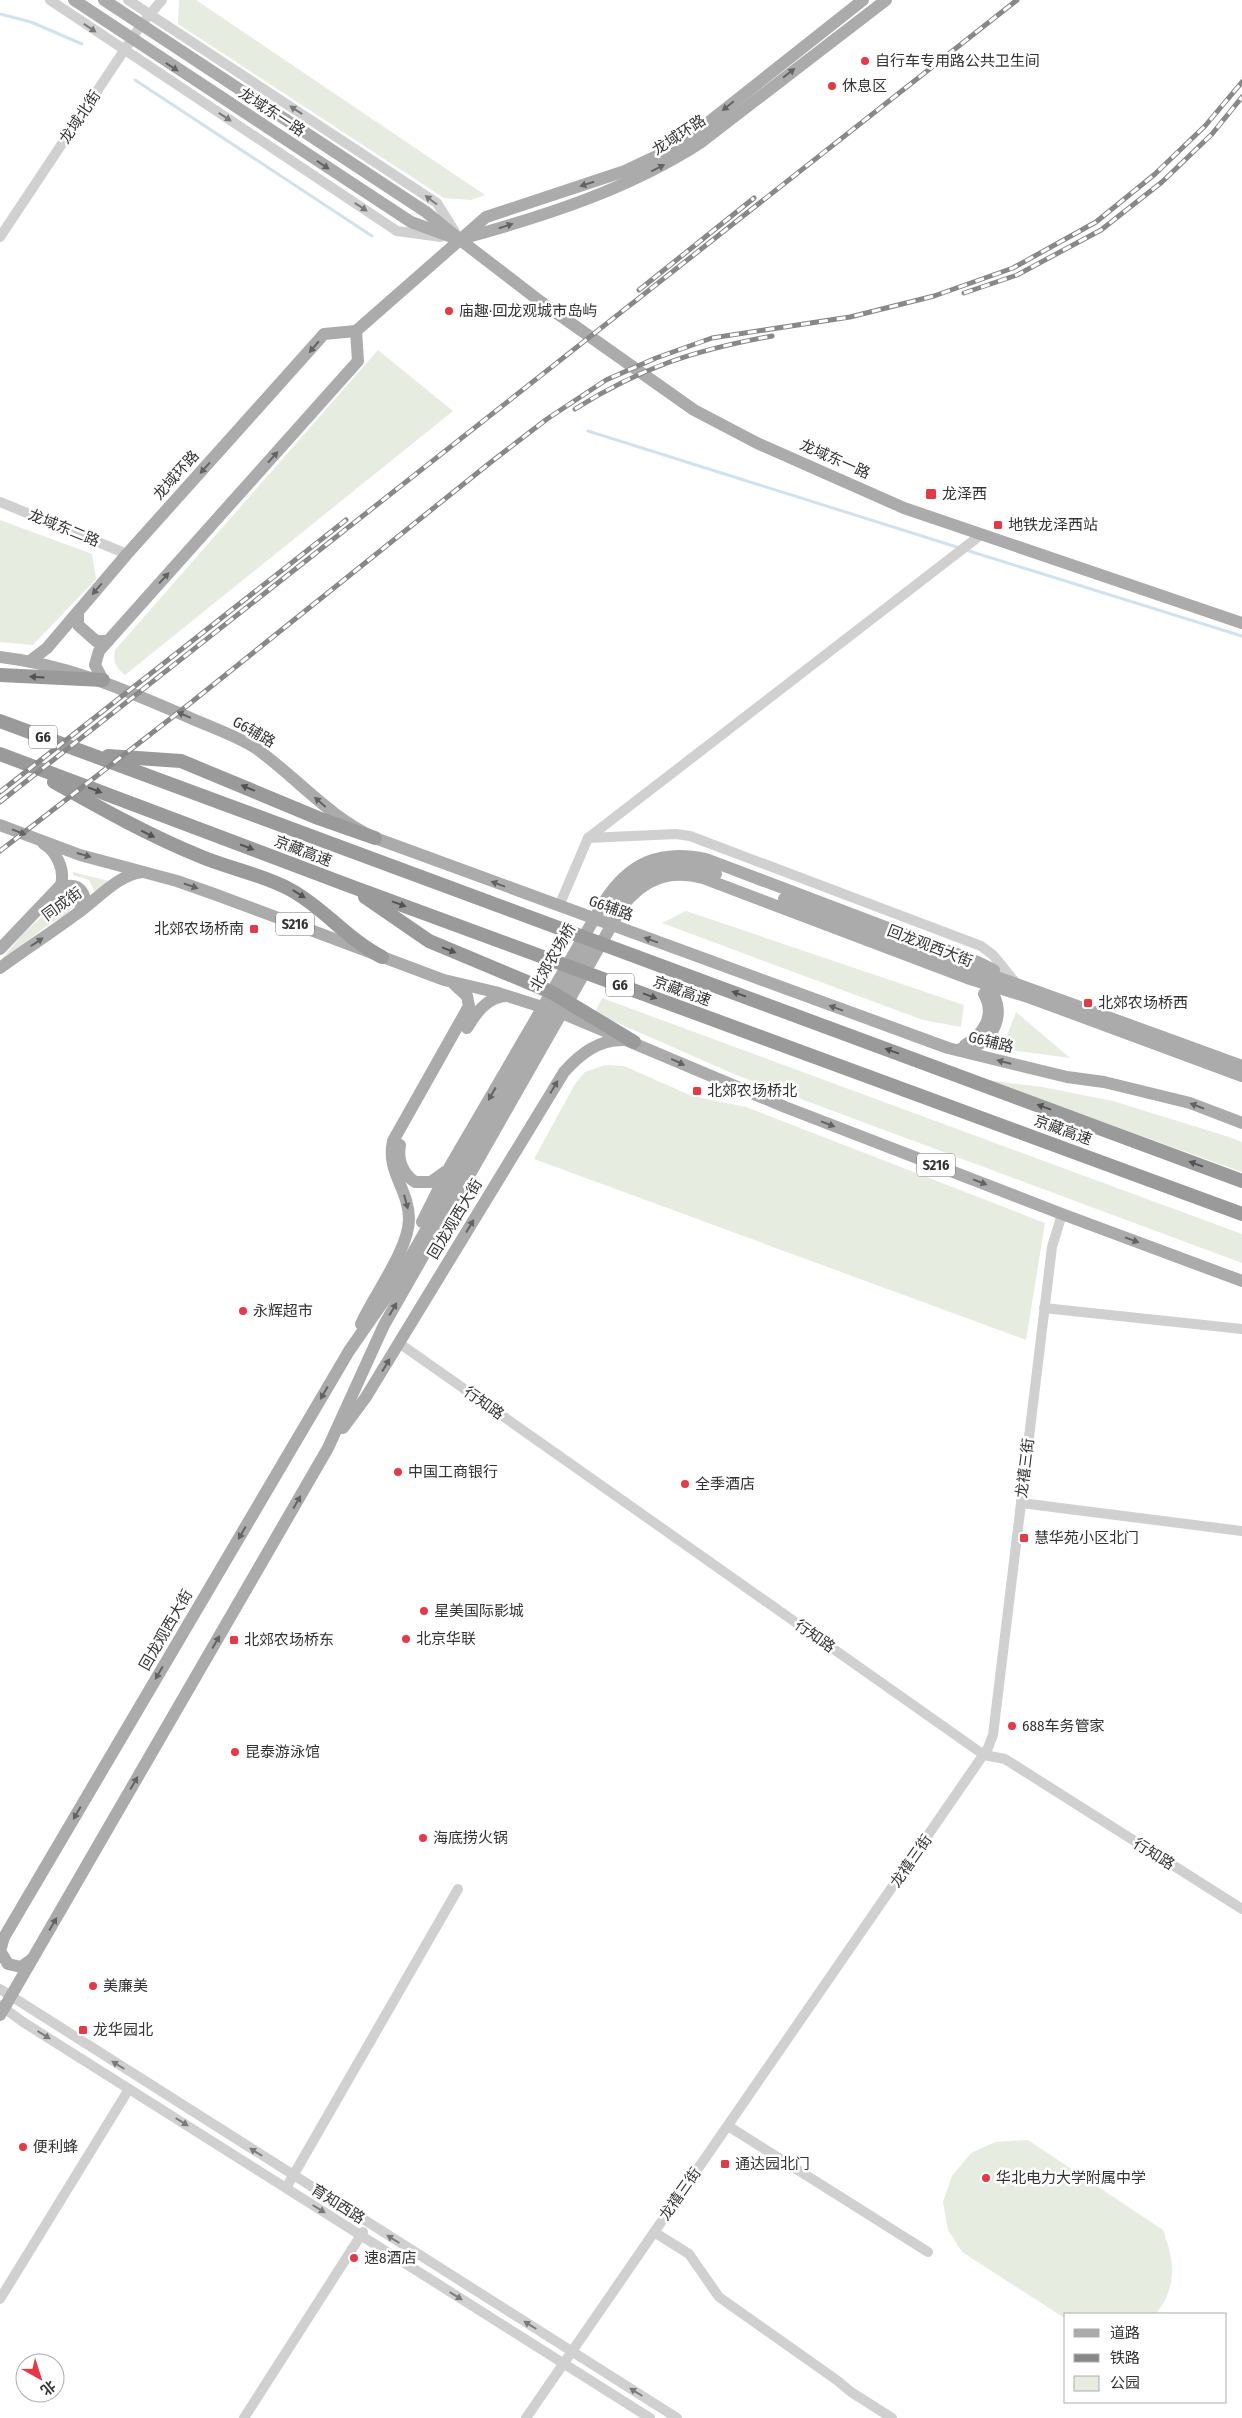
<svg xmlns="http://www.w3.org/2000/svg" width="1242" height="2418" viewBox="0 0 1242 2418" font-family="'Fira Sans Condensed','Noto Sans SC',sans-serif">
<style>
.green{fill:#e6ecdf}
.lines{fill:none;stroke-linecap:round;stroke-linejoin:round}
.stream{stroke:#cfe2ee;stroke-width:3}
.minor{stroke:#d0d0d0;stroke-width:10}
.major{stroke:#ababab;stroke-width:12}
.highway{stroke:#9a9a9a;stroke-width:14}
.rail-casing{stroke:#888;stroke-width:5}
.rail{stroke:#fff;stroke-width:3;stroke-dasharray:9;stroke-linecap:butt}
.oneway{fill:#7a7a7a}
.oneway2{fill:#636363}
.oneway3{fill:#525252}
.poi-dot{fill:#e63946;stroke:#fff;stroke-width:2}
.labels{text-anchor:middle;dominant-baseline:central;stroke-width:5;stroke-linejoin:round;paint-order:stroke}
.shield{fill:#fff;stroke:#707070;stroke-width:1}
.shield-label{font-size:14px;font-weight:bold;fill:#333}
.poi-label{font-size:15px;fill:#333;stroke:#fff;text-anchor:start}
.street-label{font-size:15px;fill:#333;stroke:#fff}
</style>
<rect width="100%" height="100%" fill="#fff"/>
<g class="green">
<path d="M179 0H196L485 195 471 200 444 198 178 24Z"/>
<path d="M378 350 453 411 125 675C115 667 113 662 115 650Z"/>
<path d="M0 520 92 554 96 579 33 645 0 642Z"/>
<path d="M73 872 109 881 95 892 89 880 73 875Z"/>
<path d="M67 897 73 902V907L66 915 51 923 0 961 24 933 62 898Z"/>
<path d="M686 911 964 1005 961 1027 923 1020 662 923Z"/>
<path d="M602 998 1242 1234V1263L734 1074 595 1013Z"/>
<path d="M1016 1012 1070 1058 1002 1049Z"/>
<path d="M605 1065 624 1066 692 1096 746 1107 1045 1223 1026 1340 534 1159 575 1084 585 1072Z"/>
<path d="M986 1080 1042 1087 1113 1101 1229 1137 1242 1142V1172Z"/>
<path d="M1028 2140 1163 2230C1175 2262 1177 2287 1156 2314H1066V2319L962 2252 948 2230 943 2202 952 2176 971 2153 995 2142Z"/>
</g>
<g class="lines">
<g class="stream">
<path d="M0 14 31 22 82 44"/>
<path d="M135 80 372 236"/>
<path d="M588 431 960 548"/>
<path d="M966 550 1242 636"/>
</g>
<g class="minor">
<path d="M50 0 397 231 441 237"/>
<path d="M128 0 437 203 455 232"/>
<path d="M0 237 141 25 162 0"/>
<path d="M0 502 127 554"/>
<path d="M588 838 982 534"/>
<path d="M559 906 588 838 676 834 690 836 981 946 993 955 1015 982"/>
<path d="M1044 1308 1242 1329"/>
<path d="M399 1343 984 1755 1005 1759 1242 1909"/>
<path d="M1021 1503 1242 1531"/>
<path d="M0 1989 677 2418"/>
<path d="M0 2005 23 2022 650 2418"/>
<path d="M728 2126 928 2252"/>
<path d="M286 2188 458 1889"/>
<path d="M654 2232 689 2254 719 2297 838 2381 851 2392 892 2418"/>
<path d="M0 2299 129 2089"/>
<path d="M244 2418 363 2232"/>
<path d="M526 2418 988 1748 993 1735 1052 1247 1062 1214"/>
</g>
<g class="major">
<path d="M74 0 411 222 452 237"/>
<path d="M104 0 426 212 459 239 541 302 694 410 757 443 904 508 1242 623"/>
<path d="M464 238C545 216 629 189 700 143L886 0"/>
<path d="M78 612V625L96 641H108"/>
<path d="M0 657C69 665 125 690 188 717 210 727 236 735 257 749 297 778 329 817 375 838L948 1048 1067 1077 1104 1082 1190 1103 1242 1123"/>
<path d="M30 661 47 648 127 554 324 334 356 331 486 217 625 171 661 154 695 133 863 0"/>
<path d="M103 680 95 665 99 651 358 361 356 331"/>
<path d="M0 825 80 855 177 881 214 894 444 980 495 992 564 1014 785 1107 1062 1214 1242 1281"/>
<path d="M57 892C68 882 81 884 85 899L79 912"/>
<path d="M784 899C936 956 1090 1010 1242 1066"/>
<path d="M616 901C644 863 673 858 716 874"/>
<path d="M0 949 61 885C65 870 57 852 44 844"/>
<path d="M0 968C24 950 51 933 75 915 96 901 117 875 142 872"/>
<path d="M467 1028C476 1013 487 997 506 996"/>
<path d="M965 1045C984 1034 996 1015 984 994"/>
<path d="M960 1049C994 1050 1012 1006 984 984"/>
<path d="M400 1145C397 1160 403 1174 415 1182H431L445 1172"/>
<path d="M422 1222 449 1168 604 902C629 863 660 849 706 859L978 962 994 970"/>
<path d="M361 1324C374 1295 409 1249 409 1219 409 1189 386 1172 393 1141L469 1006 467 996 454 984"/>
<path d="M343 1428 366 1397 564 1072C580 1054 599 1039 624 1040"/>
<path d="M4 1937 0 1951 8 1964 21 1967 32 1959"/>
<path d="M0 1944 349 1351 392 1289 592 942"/>
<path d="M0 2015 328 1448 384 1325 622 907C643 879 669 869 703 878L967 978 1031 998 1242 1076"/>
</g>
<g class="highway">
<path d="M0 675 103 680"/>
<path d="M0 721 1242 1181"/>
<path d="M0 754 350 886 1242 1214"/>
<path d="M108 756 181 761 318 818 375 838"/>
<path d="M54 782C102 809 150 836 202 857 231 869 264 875 291 890 324 908 348 940 382 957"/>
<path d="M365 897 429 941 551 992 634 1042"/>
</g>
<defs>
<g id="rail">
<path d="M639 290 754 198"/>
<path d="M964 293 1017 275 1101 230 1162 182 1212 134 1242 97"/>
<path d="M575 409C642 367 695 350 772 336"/>
<path d="M0 792 346 520"/>
<path d="M0 802 1017 0"/>
<path d="M0 851 188 705 491 462 547 419 606 380 656 358 712 338 850 317 934 296 1013 268 1096 222 1155 174 1205 126 1242 82"/>
</g>
</defs>
<use href="#rail" class="rail-casing"/>
<use href="#rail" class="rail"/>
</g>
<defs><path id="oneway-solid" d="M-6-.8H1V-3.2L6.5 0L1 3.2V.8H-6Z" transform="scale(1.25)"/></defs>
<g class="oneway">
<use href="#oneway-solid" transform="translate(90 28) rotate(34)"/>
<use href="#oneway-solid" transform="translate(296 110) rotate(-147)"/>
<use href="#oneway-solid" transform="translate(225 117) rotate(33)"/>
<use href="#oneway-solid" transform="translate(431 200) rotate(-143)"/>
<use href="#oneway-solid" transform="translate(361 207) rotate(33)"/>
<use href="#oneway-solid" transform="translate(44 2035) rotate(32)"/>
<use href="#oneway-solid" transform="translate(118 2065) rotate(-148)"/>
<use href="#oneway-solid" transform="translate(182 2122) rotate(32)"/>
<use href="#oneway-solid" transform="translate(256 2152) rotate(-148)"/>
<use href="#oneway-solid" transform="translate(319 2209) rotate(32)"/>
<use href="#oneway-solid" transform="translate(393 2239) rotate(-148)"/>
<use href="#oneway-solid" transform="translate(456 2296) rotate(32)"/>
<use href="#oneway-solid" transform="translate(530 2325) rotate(-148)"/>
<use href="#oneway-solid" transform="translate(636 2392) rotate(-148)"/>
</g>
<g class="oneway2">
<use href="#oneway-solid" transform="translate(172 67) rotate(33)"/>
<use href="#oneway-solid" transform="translate(789 73) rotate(-38)"/>
<use href="#oneway-solid" transform="translate(728 106) rotate(141)"/>
<use href="#oneway-solid" transform="translate(323 165) rotate(33)"/>
<use href="#oneway-solid" transform="translate(658 168) rotate(-27)"/>
<use href="#oneway-solid" transform="translate(587 184) rotate(162)"/>
<use href="#oneway-solid" transform="translate(506 226) rotate(-18)"/>
<use href="#oneway-solid" transform="translate(314 347) rotate(130)"/>
<use href="#oneway-solid" transform="translate(273 457) rotate(-48)"/>
<use href="#oneway-solid" transform="translate(205 468) rotate(132)"/>
<use href="#oneway-solid" transform="translate(164 578) rotate(-48)"/>
<use href="#oneway-solid" transform="translate(97 589) rotate(131)"/>
<use href="#oneway-solid" transform="translate(184 715) rotate(-157)"/>
<use href="#oneway-solid" transform="translate(320 802) rotate(-139)"/>
<use href="#oneway-solid" transform="translate(19 832) rotate(21)"/>
<use href="#oneway-solid" transform="translate(84 855) rotate(16)"/>
<use href="#oneway-solid" transform="translate(498 884) rotate(-160)"/>
<use href="#oneway-solid" transform="translate(191 886) rotate(19)"/>
<use href="#oneway-solid" transform="translate(651 940) rotate(-160)"/>
<use href="#oneway-solid" transform="translate(37 942) rotate(-34)"/>
<use href="#oneway-solid" transform="translate(836 1008) rotate(-160)"/>
<use href="#oneway-solid" transform="translate(678 1062) rotate(25)"/>
<use href="#oneway-solid" transform="translate(1004 1062) rotate(-166)"/>
<use href="#oneway-solid" transform="translate(554 1087) rotate(-59)"/>
<use href="#oneway-solid" transform="translate(492 1094) rotate(120)"/>
<use href="#oneway-solid" transform="translate(1197 1106) rotate(-159)"/>
<use href="#oneway-solid" transform="translate(828 1124) rotate(21)"/>
<use href="#oneway-solid" transform="translate(980 1182) rotate(21)"/>
<use href="#oneway-solid" transform="translate(406 1202) rotate(75)"/>
<use href="#oneway-solid" transform="translate(470 1226) rotate(-59)"/>
<use href="#oneway-solid" transform="translate(1132 1240) rotate(20)"/>
<use href="#oneway-solid" transform="translate(393 1309) rotate(-60)"/>
<use href="#oneway-solid" transform="translate(386 1365) rotate(-59)"/>
<use href="#oneway-solid" transform="translate(324 1393) rotate(120)"/>
<use href="#oneway-solid" transform="translate(297 1502) rotate(-60)"/>
<use href="#oneway-solid" transform="translate(242 1533) rotate(120)"/>
<use href="#oneway-solid" transform="translate(216 1642) rotate(-60)"/>
<use href="#oneway-solid" transform="translate(159 1673) rotate(120)"/>
<use href="#oneway-solid" transform="translate(134 1783) rotate(-60)"/>
<use href="#oneway-solid" transform="translate(77 1813) rotate(120)"/>
<use href="#oneway-solid" transform="translate(53 1924) rotate(-60)"/>
</g>
<g class="oneway3">
<use href="#oneway-solid" transform="translate(37 677) rotate(-177)"/>
<use href="#oneway-solid" transform="translate(248 788) rotate(-157)"/>
<use href="#oneway-solid" transform="translate(95 790) rotate(21)"/>
<use href="#oneway-solid" transform="translate(148 834) rotate(26)"/>
<use href="#oneway-solid" transform="translate(247 847) rotate(21)"/>
<use href="#oneway-solid" transform="translate(299 894) rotate(32)"/>
<use href="#oneway-solid" transform="translate(399 904) rotate(20)"/>
<use href="#oneway-solid" transform="translate(449 950) rotate(21)"/>
<use href="#oneway-solid" transform="translate(739 994) rotate(-160)"/>
<use href="#oneway-solid" transform="translate(650 996) rotate(20)"/>
<use href="#oneway-solid" transform="translate(892 1051) rotate(-160)"/>
<use href="#oneway-solid" transform="translate(1044 1107) rotate(-160)"/>
<use href="#oneway-solid" transform="translate(1196 1164) rotate(-160)"/>
</g>
<g class="poi-dot">
<circle cx="865" cy="61" r="5"/>
<circle cx="832" cy="86" r="5"/>
<circle cx="449" cy="311" r="5"/>
<rect x="925" y="488" width="12" height="12" rx="2.5"/>
<rect x="993" y="520" width="10" height="10" rx="2.5"/>
<rect x="249" y="924" width="10" height="10" rx="2.5"/>
<rect x="1083" y="998" width="10" height="10" rx="2.5"/>
<rect x="692" y="1086" width="10" height="10" rx="2.5"/>
<circle cx="243" cy="1311" r="5"/>
<circle cx="398" cy="1472" r="5"/>
<circle cx="685" cy="1484" r="5"/>
<rect x="1019" y="1533" width="10" height="10" rx="2.5"/>
<circle cx="424" cy="1611" r="5"/>
<circle cx="406" cy="1639" r="5"/>
<rect x="229" y="1635" width="10" height="10" rx="2.5"/>
<circle cx="1012" cy="1726" r="5"/>
<circle cx="235" cy="1752" r="5"/>
<circle cx="423" cy="1838" r="5"/>
<circle cx="93" cy="1986" r="5"/>
<rect x="78" y="2025" width="10" height="10" rx="2.5"/>
<circle cx="23" cy="2147" r="5"/>
<rect x="720" y="2159" width="10" height="10" rx="2.5"/>
<circle cx="986" cy="2178" r="5"/>
<circle cx="354" cy="2258" r="5"/>
</g>
<g class="labels">
<g class="shield">
<rect x="29" y="725.5" width="28" height="23" rx="4"/>
<rect x="276" y="912.5" width="38" height="23" rx="4"/>
<rect x="606" y="973.5" width="28" height="23" rx="4"/>
<rect x="917" y="1153.5" width="38" height="23" rx="4"/>
</g>
<g class="shield-label">
<text x="43" y="737">G6</text>
<text x="295" y="924">S216</text>
<text x="620" y="985">G6</text>
<text x="936" y="1165">S216</text>
</g>
<g class="poi-label">
<text x="875" y="61">自行车专用路公共卫生间</text>
<text x="842" y="86">休息区</text>
<text x="459" y="311">庙趣·回龙观城市岛屿</text>
<text x="942" y="494">龙泽西</text>
<text x="1008" y="525">地铁龙泽西站</text>
<text x="244" y="929" text-anchor="end">北郊农场桥南</text>
<text x="1098" y="1003">北郊农场桥西</text>
<text x="707" y="1091">北郊农场桥北</text>
<text x="253" y="1311">永辉超市</text>
<text x="408" y="1472">中国工商银行</text>
<text x="695" y="1484">全季酒店</text>
<text x="1034" y="1538">慧华苑小区北门</text>
<text x="434" y="1611">星美国际影城</text>
<text x="416" y="1639">北京华联</text>
<text x="244" y="1640">北郊农场桥东</text>
<text x="1022" y="1726">688车务管家</text>
<text x="245" y="1752">昆泰游泳馆</text>
<text x="433" y="1838">海底捞火锅</text>
<text x="103" y="1986">美廉美</text>
<text x="93" y="2030">龙华园北</text>
<text x="33" y="2147">便利蜂</text>
<text x="735" y="2164">通达园北门</text>
<text x="996" y="2178">华北电力大学附属中学</text>
<text x="364" y="2258">速8酒店</text>
</g>
<g class="street-label">
<text transform="translate(272 112) rotate(33)">龙域东一路</text>
<text transform="translate(80 117) rotate(-56)">龙域北街</text>
<text transform="translate(679 135) rotate(-33)">龙域环路</text>
<text transform="translate(835 459) rotate(24)">龙域东一路</text>
<text transform="translate(176 475) rotate(-48)">龙域环路</text>
<text transform="translate(64 528) rotate(22)">龙域东二路</text>
<text transform="translate(254 732) rotate(30)">G6辅路</text>
<text transform="translate(303 851) rotate(21)">京藏高速</text>
<text transform="translate(62 904) rotate(-36)">同成街</text>
<text transform="translate(611 908) rotate(20)">G6辅路</text>
<text transform="translate(930 946) rotate(21)">回龙观西大街</text>
<text transform="translate(553 957) rotate(-60)">北郊农场桥</text>
<text transform="translate(682 991) rotate(20)">京藏高速</text>
<text transform="translate(991 1042) rotate(14)">G6辅路</text>
<text transform="translate(1063 1130) rotate(20)">京藏高速</text>
<text transform="translate(455 1219) rotate(-59)">回龙观西大街</text>
<text transform="translate(484 1403) rotate(35)">行知路</text>
<text transform="translate(1025 1468) rotate(-83)">龙禧三街</text>
<text transform="translate(166 1630) rotate(-60)">回龙观西大街</text>
<text transform="translate(815 1636) rotate(35)">行知路</text>
<text transform="translate(1154 1854) rotate(32)">行知路</text>
<text transform="translate(911 1861) rotate(-55)">龙禧三街</text>
<text transform="translate(680 2194) rotate(-55)">龙禧三街</text>
<text transform="translate(338 2204) rotate(32)">育知西路</text>
</g>
</g>
<rect x="1064" y="2313" width="162" height="90" fill="#ffffff" stroke="#adadad"/>
<rect x="1074" y="2329" width="25" height="8" fill="#ababab" stroke="#adadad"/>
<text x="1110" y="2338" font-size="15" fill="#333333">道路</text>
<rect x="1074" y="2354" width="25" height="8" fill="#888888" stroke="#adadad"/>
<text x="1110" y="2363" font-size="15" fill="#333333">铁路</text>
<rect x="1074" y="2376" width="25" height="15" fill="#e6ecdf" stroke="#adadad"/>
<text x="1110" y="2388" font-size="15" fill="#333333">公园</text>
<g transform="translate(40 2378) rotate(141)"><circle r="24" fill="#ffffff" stroke="#adadad"/>
<path d="M0-4L9 19L0 12L-9 19Z" fill="#e63946"/>
<text y="-8" font-size="14" font-weight="bold" text-anchor="middle" fill="#333333">北</text>
</g>
</svg>
